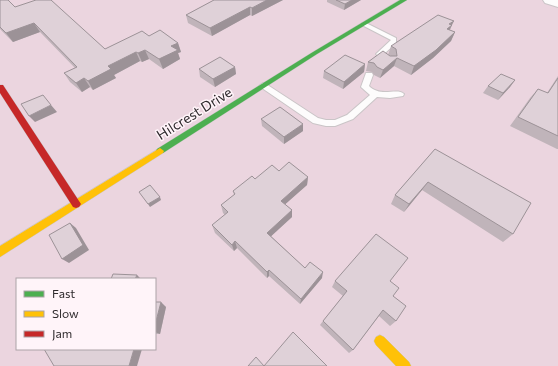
<svg xmlns="http://www.w3.org/2000/svg" width="558" height="366" viewBox="0 0 558 366" font-family="Commissioner,sans-serif">
<style>
.green{fill:#ebd5df;fill-rule:evenodd}
.lines{fill:none;stroke-linecap:round;stroke-linejoin:round}
.lane-casing{stroke:#cac5c7;stroke-width:2}
.street-casing{stroke:#cac5c7;stroke-width:2}
.fast-casing{stroke:#cac5c7;stroke-width:1}
.slow-casing{stroke:#cac5c7;stroke-width:1}
.jam-casing{stroke:#cac5c7;stroke-width:1}
.lane{fill:#fdfcfc;fill-rule:evenodd}
.street{fill:#fdfcfc;fill-rule:evenodd}
.fast{fill:#4caf50;fill-rule:evenodd}
.slow{fill:#ffc107;fill-rule:evenodd}
.jam{fill:#c62828;fill-rule:evenodd}
.wall{fill:#c0b4ba}
.shaded-wall{fill:#9c9297}
.building{fill:#dfd1d8;stroke:#9c9297}
.labels{text-anchor:middle;dominant-baseline:central;stroke-width:3;stroke-linejoin:round;paint-order:stroke}
.street-label{font-size:14px;fill:#2f2a2d;stroke:#fff4f9}
</style>
<rect width="100%" height="100%" fill="#f0e9ec"/>
<path class="green" d="M0 0H558V366H0ZM17 279H155V349H17Z"/>
<g class="lines">
<defs>
<g id="lane">
<path d="M362 23H366L396 38V43L384 54 390 58V62H384L376 54 391 40 362 25Z"/>
<path d="M366 73H372L373 75 369 86C381 98 397 87 404 94L403 96 390 98 377 97 353 119 335 126H326L313 123 259 86 263 83 266 84 318 118 326 120H335L347 115 370 95 361 87Z"/>
</g>
<path id="street" d="M543 0H558V7L545 3Z"/>
<path id="fast" d="M400 0H407L317 54 163 153H157L156 151 157 149 313 52Z"/>
<g id="slow">
<path d="M160 148 164 151 163 153 0 257V246Z"/>
<path d="M380 335 384 337 409 362 411 366H396L376 345 374 341 376 337Z"/>
</g>
<path id="jam" d="M0 85H3L79 201 81 204 79 207 76 208 73 207 0 93Z"/>
</defs>
<use href="#lane" class="lane-casing"/>
<use href="#street" class="street-casing"/>
<use href="#fast" class="fast-casing"/>
<use href="#slow" class="slow-casing"/>
<use href="#jam" class="jam-casing"/>
<use href="#lane" class="lane"/>
<use href="#street" class="street"/>
<use href="#fast" class="fast"/>
<use href="#slow" class="slow"/>
<use href="#jam" class="jam"/>
</g>
<g class="wall">
<path d="M0 0 105 49 149 36 178 43 181 52 178 53 180 59 163 69 149 59 142 62 140 61 114 75 116 78 93 90 90 87 82 92 70 82 64 73 75 68 40 32 13 42 0 29Z"/>
<path d="M214 0H283L252 16 250 15 212 36 188 23 186 15Z"/>
<path d="M327 0H361L344 10 327 2Z"/>
<path d="M452 25 450 30 455 32 451 41 433 58 411 75 394 66 380 78 374 75 372 72 366 71 368 62 391 56 388 55 391 46Z"/>
<path d="M365 64 364 72 343 89 323 78 324 71Z"/>
<path d="M235 67 236 74 215 87 200 77 199 69Z"/>
<path d="M558 76V149H557L510 126 530 98 538 89 547 93Z"/>
<path d="M515 80 510 87 498 100 483 93 488 86Z"/>
<path d="M261 119 303 131 284 144 262 126Z"/>
<path d="M435 149 513 234 503 242 422 190 404 212 391 204 395 195Z"/>
<path d="M279 171 308 177 307 185 285 204 292 210V217L271 236 305 268 322 278 300 304 269 276 267 278 237 248 234 251 215 233 212 225 225 215 223 213 221 205 234 195 233 191 255 179Z"/>
<path d="M335 281H390L393 296 396 321 390 326 379 316 353 350 349 353 320 325 323 321 343 296 332 287Z"/>
<path d="M155 302 166 307 160 334H155Z"/>
</g>
<g class="shaded-wall">
<path d="M267 0H283L252 16V8Z"/>
<path d="M352 0H361L344 10 345 4Z"/>
<path d="M250 7V15L212 36 210 28Z"/>
<path d="M454 21 448 33 443 38 449 24Z"/>
<path d="M34 23 40 32 13 42 6 33Z"/>
<path d="M455 32 451 41 433 58 411 75 414 66Z"/>
<path d="M178 43 181 52 178 53 180 59 163 69 159 59 171 46Z"/>
<path d="M145 50 149 59 142 62 138 53Z"/>
<path d="M136 52 140 61 114 75 116 78 93 90 88 81 108 66Z"/>
<path d="M397 58 394 66 380 78 383 70Z"/>
<path d="M365 64 364 72 343 89 344 82Z"/>
<path d="M235 67 236 74 215 87 213 79Z"/>
<path d="M84 78 90 87 82 92 76 83Z"/>
<path d="M515 80 510 87 498 100 503 93Z"/>
<path d="M51 105 57 112 35 122 29 116Z"/>
<path d="M303 124V131L284 144V137Z"/>
<path d="M308 177 307 185 281 208V201Z"/>
<path d="M428 182 422 190 404 212 409 204Z"/>
<path d="M160 197 161 200 150 207 148 204Z"/>
<path d="M292 210V217L267 240V233Z"/>
<path d="M70 223 76 228 89 250 69 263 62 259Z"/>
<path d="M235 241 237 248 234 251 232 245Z"/>
<path d="M269 270V276L267 278V272Z"/>
<path d="M323 272 322 278 300 304 301 299Z"/>
<path d="M137 275 141 279H135Z"/>
<path d="M161 302 166 307 160 334 155 332V325Z"/>
<path d="M134 349H142L137 366H129Z"/>
</g>
<g class="building">
<path d="M0 0H8L15 7 36 0H51L105 49 142 31 149 36 160 30 178 43 171 46 178 50 159 59 145 50 138 53 136 52 108 66 111 69 88 81 84 78 76 83 64 73 77 67 34 23 6 33 0 27Z"/>
<path d="M214 0H267L252 8 250 7 210 28 186 15Z"/>
<path d="M336 0H352L345 4Z"/>
<path d="M438 15 454 21 449 24 452 25 447 29 455 32 436 50 414 66 397 58 383 70 377 67 374 63 368 62 383 51 390 56H397L396 49 391 46Z"/>
<path d="M345 55 365 64 344 82 324 71Z"/>
<path d="M220 57 235 67 213 79 199 69Z"/>
<path d="M501 74 515 80 503 93 488 86Z"/>
<path d="M558 78V136L518 117 538 89 548 93Z"/>
<path d="M43 95 51 105 29 116 21 104Z"/>
<path d="M280 107 303 124 284 137 261 119Z"/>
<path d="M435 149 531 203 513 234 428 182 409 204 395 195Z"/>
<path d="M289 162 308 177 281 201 292 210 267 233 305 268 310 262 323 272 301 299 269 270 267 272 235 241 232 245 212 225 228 212 221 205 235 194 233 191 252 176 255 179 272 165 279 171Z"/>
<path d="M150 185 160 197 148 204 139 192Z"/>
<path d="M70 223 83 245 62 259 49 235Z"/>
<path d="M376 234 408 258 390 281 399 288 393 296 406 306 396 321 383 310 353 350 323 321 347 291 335 281Z"/>
<path d="M113 274 137 275 135 279H111Z"/>
<path d="M155 302H161L155 325Z"/>
<path d="M293 332 327 366H264Z"/>
<path d="M44 349H134L129 366H54Z"/>
<path d="M256 357 264 366H248Z"/>
</g>
<g class="labels">
<g class="street-label">
<text transform="translate(194 113) rotate(-32)">Hilcrest Drive</text>
</g>
</g>
<rect x="16" y="278" width="140" height="72" fill="#fff4f9" stroke="#aca3a7"/>
<rect x="24" y="291" width="20" height="6" fill="#4caf50" stroke="#aca3a7"/>
<text x="52" y="298" font-size="12" fill="#2f2a2d">Fast</text>
<rect x="24" y="311" width="20" height="6" fill="#ffc107" stroke="#aca3a7"/>
<text x="52" y="318" font-size="12" fill="#2f2a2d">Slow</text>
<rect x="24" y="331" width="20" height="6" fill="#c62828" stroke="#aca3a7"/>
<text x="52" y="338" font-size="12" fill="#2f2a2d">Jam</text>
</svg>
